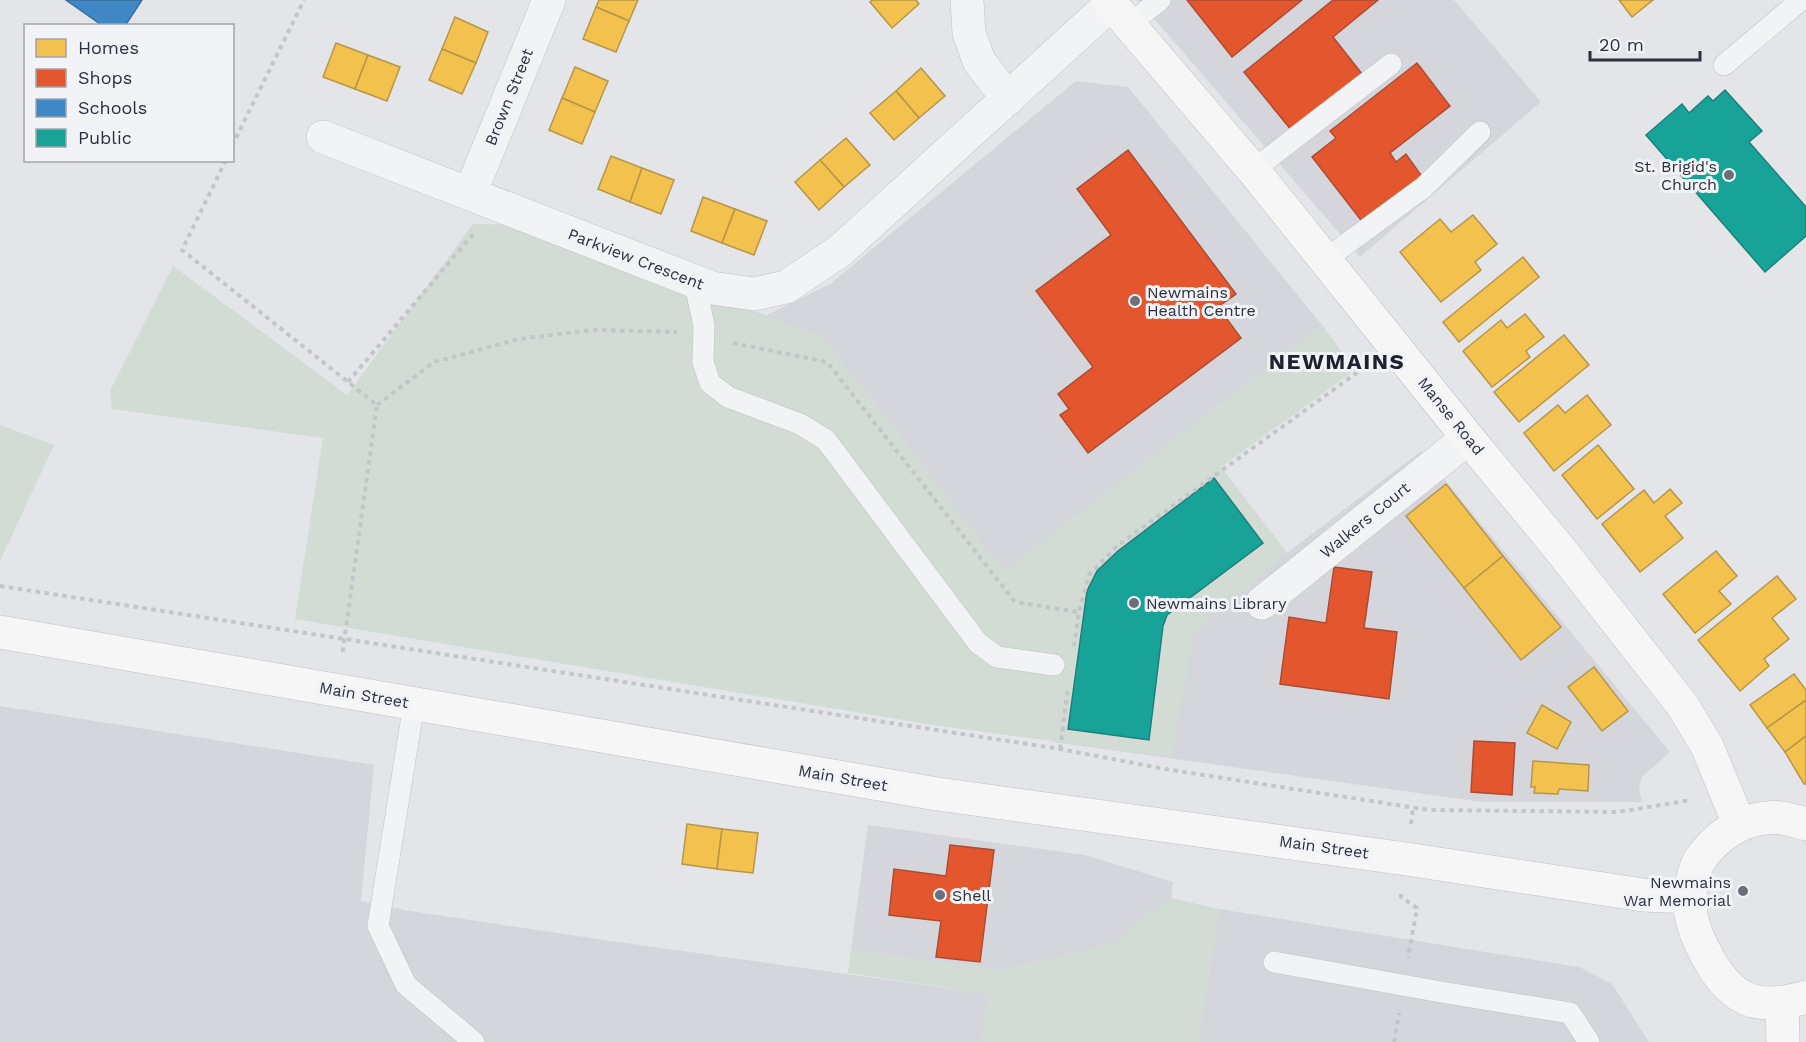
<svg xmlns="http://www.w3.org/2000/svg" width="1806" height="1042" viewBox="0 0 1806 1042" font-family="'Work Sans',sans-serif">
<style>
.built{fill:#d4d6db}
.green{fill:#d2dbd4}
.homes{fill:#f2c14e;stroke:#b7964a;stroke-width:1.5}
.shops{fill:#e4572e;stroke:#ad4b33;stroke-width:1.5}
.schools{fill:#3f88c5;stroke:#396e9d;stroke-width:1.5}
.public{fill:#17a398;stroke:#1d807d;stroke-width:1.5}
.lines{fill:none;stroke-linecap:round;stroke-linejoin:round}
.service-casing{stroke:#c0c2c4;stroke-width:22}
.minor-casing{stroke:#c0c2c4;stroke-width:34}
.primary-casing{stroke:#c0c1c5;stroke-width:34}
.path{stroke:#c4c5c9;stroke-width:4;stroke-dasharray:4.5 4.5;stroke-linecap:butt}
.service{stroke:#f2f3f4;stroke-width:21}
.minor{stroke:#f2f3f4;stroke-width:33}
.primary{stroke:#f6f6f6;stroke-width:33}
.poi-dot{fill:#6c6f7a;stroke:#f1f3f6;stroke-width:2}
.labels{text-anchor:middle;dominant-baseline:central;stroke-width:6;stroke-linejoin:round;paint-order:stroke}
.street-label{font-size:16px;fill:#2c303f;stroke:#f1f3f6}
.poi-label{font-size:16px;fill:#2c303f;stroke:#f1f3f6;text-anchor:start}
.district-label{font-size:22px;font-weight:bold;letter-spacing:1.5px;fill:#1e2130;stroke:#f1f3f6}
</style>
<rect width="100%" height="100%" fill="#e3e5e8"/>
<g class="built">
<path d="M1138 0H1454L1541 102 1360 257Z"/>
<path d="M1076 81 1128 87 1322 325 1004 572 864 389 820 336 765 316 830 284Z"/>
<path d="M1421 451 1670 752 1642 777 1639 789 1642 802H1482L1054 742 1074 594 1221 467 1287 553Z"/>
<path d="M0 706 374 765 361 901 410 911 611 941 989 994 982 1042H0Z"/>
<path d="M868 825 1085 855 1173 882 1171 898 1129 928 1122 939 1084 951 999 971 851 949Z"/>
<path d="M1219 909 1579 967 1612 984 1649 1042H1198Z"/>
</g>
<g class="green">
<path d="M473 224 517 225 820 335 864 389 1004 571 1322 325 1355 370 1221 467 1287 553 1194 632 1172 757 933 725 295 619 323 438 112 409 110 391 173 266 347 395Z"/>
<path d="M0 425 54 445 0 561Z"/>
<path d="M1171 898 1219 909 1198 1042H982L989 994 848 973 851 949 999 971 1084 951 1121 939 1129 928Z"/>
</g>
<g class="homes">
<path d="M599 0H638L629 21 596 7Z"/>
<path d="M872 0H916L919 4 892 28 870 2Z"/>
<path d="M1619 0H1653L1632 17Z"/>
<path d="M596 7 629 21 616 52 583 39Z"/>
<path d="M455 17 488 32 476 63 442 49Z"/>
<path d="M336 43 368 55 355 89 323 77Z"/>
<path d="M442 49 476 63 462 94 429 80Z"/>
<path d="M368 55 400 67 387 101 355 89Z"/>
<path d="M575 67 608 81 595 112 562 98Z"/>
<path d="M921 68 945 96 919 118 896 91Z"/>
<path d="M896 91 919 118 894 140 870 113Z"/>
<path d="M562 98 595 112 582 144 549 130Z"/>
<path d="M846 138 870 165 844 187 820 160Z"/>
<path d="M611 156 642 168 630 202 598 189Z"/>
<path d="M820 160 844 187 819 210 795 182Z"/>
<path d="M642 168 674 180 661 214 630 202Z"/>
<path d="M703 197 735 209 722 243 691 231Z"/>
<path d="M735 209 767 221 754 255 722 243Z"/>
<path d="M1473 215 1497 244 1475 262 1481 270 1441 302 1400 252 1440 219 1451 232Z"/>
<path d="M1523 257 1539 277 1459 342 1443 322Z"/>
<path d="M1525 314 1544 337 1526 351 1530 357 1492 387 1463 351 1501 320 1507 328Z"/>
<path d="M1564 335 1589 365 1519 422 1494 392Z"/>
<path d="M1587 395 1611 425 1554 471 1524 433 1558 405 1565 413Z"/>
<path d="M1598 445 1634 489 1597 519 1562 475Z"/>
<path d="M1446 484 1503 556 1464 588 1406 516Z"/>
<path d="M1670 489 1682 503 1665 516 1683 538 1640 572 1602 524 1644 490 1654 503Z"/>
<path d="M1716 551 1737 576 1719 591 1731 604 1695 633 1663 594Z"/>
<path d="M1503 556 1561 627 1521 660 1464 588Z"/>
<path d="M1777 576 1796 599 1772 618 1789 639 1764 659 1769 666 1740 691 1698 640Z"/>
<path d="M1594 667 1628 711 1602 731 1568 687Z"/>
<path d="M1794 674 1806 690V700L1767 728 1750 705Z"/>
<path d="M1806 700V736L1785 752 1767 728Z"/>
<path d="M1542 705 1571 722 1557 749 1527 733Z"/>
<path d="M1806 736V784H1804L1785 752Z"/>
<path d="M1533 761 1589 765 1588 791 1559 789 1558 794 1534 793 1535 787H1531Z"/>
<path d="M687 824 722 829 717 869 682 864Z"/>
<path d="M722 829 758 833 753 873 717 869Z"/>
</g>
<g class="shops">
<path d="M1187 0H1302L1232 57Z"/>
<path d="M1333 0H1378L1333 37 1362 74 1292 131 1244 72Z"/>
<path d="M1417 63 1450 106 1390 153 1396 162 1406 154 1423 178 1364 224 1312 157 1336 138 1330 131Z"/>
<path d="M1128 150 1236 294 1218 307 1241 338 1088 453 1060 415 1069 409 1058 394 1093 367 1036 291 1111 235 1077 189Z"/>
<path d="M1334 567 1372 572 1364 628 1397 632 1389 699 1280 684 1289 617 1326 623Z"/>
<path d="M1474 741 1515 743 1512 795 1471 792Z"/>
<path d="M950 845 994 850 980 962 936 957 941 921 889 915 894 869 946 876Z"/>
</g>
<path class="schools" d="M66 0H142L125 26H103Z"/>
<g class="public">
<path d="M1725 90 1762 131 1749 142 1806 207V236L1765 272 1646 135 1682 104 1689 113 1708 96 1713 101Z"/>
<path d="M1214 478 1263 543 1167 615 1163 626 1149 740 1068 729 1087 591 1097 571 1118 551Z"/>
</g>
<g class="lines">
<defs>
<g id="service">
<path d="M1130 24 1160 0"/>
<path d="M1724 65 1801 0"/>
<path d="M1253 170 1391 64"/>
<path d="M1326 259 1424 187 1480 132"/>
<path d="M694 281 704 325 703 362 710 383 728 397 800 424 826 440 978 643 997 657 1054 665"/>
<path d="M414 704 378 926 406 985 474 1042"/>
<path d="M1274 962 1441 992 1570 1013 1589 1042"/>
</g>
<g id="minor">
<path d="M967 0 969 33 979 61 1008 99"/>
<path d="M323 137 712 288 754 294 786 287 841 250 1111 4"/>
<path d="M470 194 549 0"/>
<path d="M1262 603 1468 438"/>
</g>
<g id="primary">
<path d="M1108 0 1253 170 1468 438 1559 548 1683 706 1707 746 1739 824"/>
<path d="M0 632 931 793 1406 859 1643 895 1690 897"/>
<path d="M1806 824C1792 820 1780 816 1766 818 1740 820 1716 837 1701 858 1695 866 1690 887 1690 897 1688 918 1698 940 1708 958 1732 1002 1758 1011 1806 997"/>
<path d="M1782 1004 1783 1042"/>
</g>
</defs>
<use href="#service" class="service-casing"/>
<use href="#minor" class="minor-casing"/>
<use href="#primary" class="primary-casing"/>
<g class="path">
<path d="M232 146 304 0"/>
<path d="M226 160 182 250 377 405 342 656"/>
<path d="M733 343 827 362 1015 602 1079 612"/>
<path d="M348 382 474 233"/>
<path d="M377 405 434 362 519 339 592 330 677 332"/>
<path d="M0 586 1060 749 1165 769 1429 810 1618 812 1691 800"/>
<path d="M1074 646 1079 612 1089 575 1117 546 1365 367"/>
<path d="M1060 749 1068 689"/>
<path d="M1411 824 1413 807"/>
<path d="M1401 894V897L1417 908 1408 958"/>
<path d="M1394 1042 1399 1013"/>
</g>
<use href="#service" class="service"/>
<use href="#minor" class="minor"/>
<use href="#primary" class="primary"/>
</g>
<g class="poi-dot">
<circle cx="1729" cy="175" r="6"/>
<circle cx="1135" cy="301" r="6"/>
<circle cx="1134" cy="603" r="6"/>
<circle cx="1743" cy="891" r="6"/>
<circle cx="940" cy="895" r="6"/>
</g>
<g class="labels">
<g class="street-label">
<text transform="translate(509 97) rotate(-68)">Brown Street</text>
<text transform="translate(636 259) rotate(21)">Parkview Crescent</text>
<text transform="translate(1451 416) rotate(51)">Manse Road</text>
<text transform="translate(1365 520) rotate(-39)">Walkers Court</text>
<text transform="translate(364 695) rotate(10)">Main Street</text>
<text transform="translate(843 778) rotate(10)">Main Street</text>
<text transform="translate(1324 847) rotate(8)">Main Street</text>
</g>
<g class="poi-label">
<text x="1717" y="166" text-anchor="end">St. Brigid's<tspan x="1717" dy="18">Church</tspan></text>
<text x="1147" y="292">Newmains<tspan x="1147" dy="18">Health Centre</tspan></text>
<text x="1146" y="603">Newmains Library</text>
<text x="1731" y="882" text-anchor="end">Newmains<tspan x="1731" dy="18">War Memorial</tspan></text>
<text x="952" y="895">Shell</text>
</g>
<g class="district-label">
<text x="1337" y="361">NEWMAINS</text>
</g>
</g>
<rect x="24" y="24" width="210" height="138" fill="#f1f3f6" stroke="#a2a5ad" stroke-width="1.5"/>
<rect x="36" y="39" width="30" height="18" fill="#f2c14e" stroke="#a2a5ad" stroke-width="1.5"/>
<text x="78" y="54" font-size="18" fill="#2c303f">Homes</text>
<rect x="36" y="69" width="30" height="18" fill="#e4572e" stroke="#a2a5ad" stroke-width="1.5"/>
<text x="78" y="84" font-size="18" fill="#2c303f">Shops</text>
<rect x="36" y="99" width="30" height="18" fill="#3f88c5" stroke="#a2a5ad" stroke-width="1.5"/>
<text x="78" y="114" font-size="18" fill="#2c303f">Schools</text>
<rect x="36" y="129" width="30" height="18" fill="#17a398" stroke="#a2a5ad" stroke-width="1.5"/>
<text x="78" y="144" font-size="18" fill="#2c303f">Public</text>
<path d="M1590 51v9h110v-9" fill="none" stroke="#2c303f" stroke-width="3"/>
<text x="1599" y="51" font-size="18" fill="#2c303f" stroke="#f1f3f6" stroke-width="4.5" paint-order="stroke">20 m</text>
</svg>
